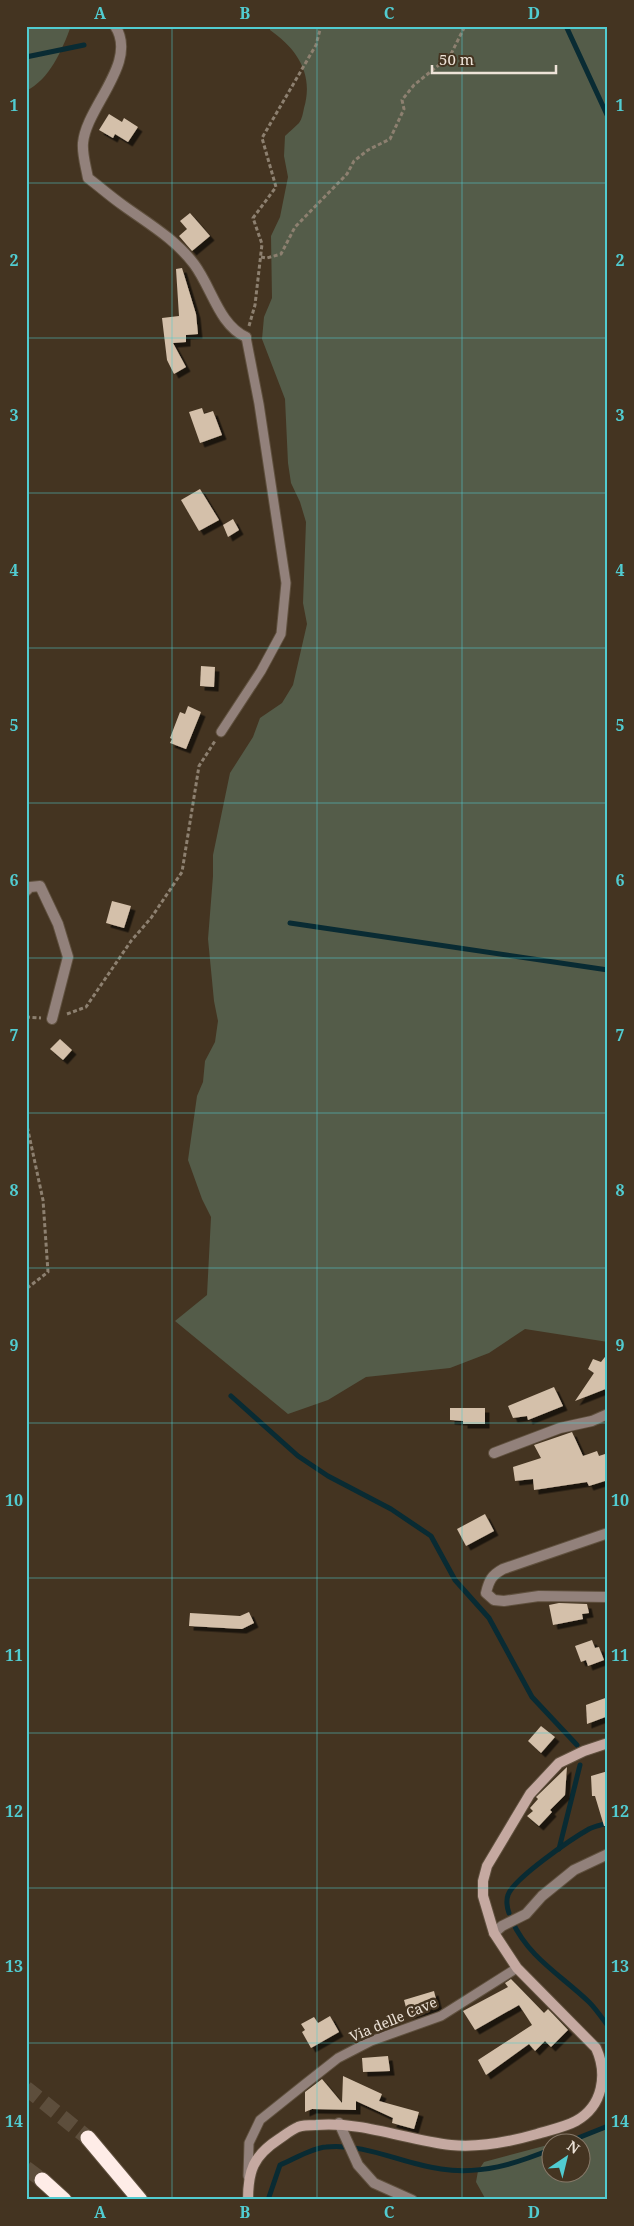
<svg xmlns="http://www.w3.org/2000/svg" width="634" height="2226" viewBox="0 0 634 2226" font-family="'Noto Serif',serif">
<style>
.green{fill:#545c49;fill-rule:evenodd}
.lines{fill:none;stroke-linecap:round;stroke-linejoin:round}
.stream{stroke:#092b33;stroke-width:5}
.building{fill:#d4c0aa;filter:url(#shadow)}
.highway-tunnel{stroke:#5d4e3c;stroke-width:15;stroke-dasharray:15 8;stroke-linecap:butt}
.lane-casing{stroke:#5f503e;stroke-width:11}
.street-casing{stroke:#5f503e;stroke-width:12}
.secondary-casing{stroke:#5f503e;stroke-width:12}
.highway-casing{stroke:#5f503e;stroke-width:17}
.path{stroke:#8d8070;stroke-width:3;stroke-dasharray:4 2.5;stroke-linecap:butt}
.lane{stroke:#92817b;stroke-width:9}
.street{stroke:#92817b;stroke-width:10}
.secondary{stroke:#c5a9a1;stroke-width:10}
.highway{stroke:#feece7;stroke-width:15}
.grid{fill:none;stroke:#51ccd1;stroke-width:1;stroke-opacity:0.55}
.labels{text-anchor:middle;dominant-baseline:central;stroke-width:5;stroke-linejoin:round;paint-order:stroke}
.street-label{font-size:14px;fill:#ede3d8;stroke:#443421}
.neatline{fill:none;stroke:#51ccd1;stroke-width:2}
.grid-label{font-size:16px;text-anchor:middle;font-weight:bold;fill:#51ccd1}
</style>
<defs>
<filter id="shadow"><feDropShadow dx="4.5" dy="4.5" stdDeviation="0" flood-color="#0009"/></filter>
</defs>
<rect width="100%" height="100%" fill="#443421"/>
<g class="green">
<path d="M26 26H71C62 50 50 79 26 91Z"/>
<path d="M270 26H608V1342L525 1329 489 1353 450 1368 366 1377 328 1400 288 1414 175 1321 207 1295 211 1217 202 1199 188 1160 197 1096 203 1082 205 1061 215 1042 218 1021 214 1001 208 939 213 876V855L230 773 253 737 260 718 282 703 293 685 307 624 303 603 306 522 300 502 291 483 288 463 285 399 262 339 264 317 272 298 271 236 280 217 288 177 284 156 285 136C290 131 295 127 299 123 302 119 303 113 304 108 314 74 297 49 270 30Z"/>
<path d="M608 2129V2200H486L476 2182 478 2171 484 2162ZM552 2144H582V2174H552Z"/>
</g>
<g class="lines">
<g class="stream">
<path d="M566 26 608 117"/>
<path d="M26 57 84 45"/>
<path d="M290 923 608 970"/>
<path d="M231 1396 298 1456 328 1476 391 1509 431 1536 455 1580 489 1618 532 1697 577 1745"/>
<path d="M559 1849 580 1765"/>
<path d="M509 1913C507 1908 506 1900 508 1895 514 1878 573 1838 589 1829 595 1826 602 1825 608 1823"/>
<path d="M512 1921C529 1958 561 1975 589 2002 596 2009 602 2018 608 2026"/>
<path d="M563 2144 608 2126"/>
<path d="M268 2200 280 2165C293 2160 311 2148 326 2147 366 2143 402 2164 441 2169 481 2175 515 2164 552 2149"/>
</g>
</g>
<g class="building">
<path d="M109 114 122 122 124 118 138 127 128 142 115 134 113 138 99 130Z"/>
<path d="M190 213 210 236 192 251 179 236 187 229 180 221Z"/>
<path d="M182 268 196 314 198 334 186 335V342L173 343 186 367 174 374 167 360 162 318 179 316 176 269Z"/>
<path d="M202 408 204 414 213 411 222 435 200 443 189 412Z"/>
<path d="M200 489 219 520 199 531 181 500Z"/>
<path d="M233 519 239 530 228 537 223 525Z"/>
<path d="M201 666 215 667 214 687 200 686Z"/>
<path d="M188 706 201 712 186 749 170 743 172 739 170 738 180 712 185 714Z"/>
<path d="M112 901 131 906 124 928 106 923Z"/>
<path d="M60 1039 72 1050 63 1060 50 1049Z"/>
<path d="M608 1353V1388L575 1401 594 1373 588 1369 593 1359 601 1362Z"/>
<path d="M554 1387 563 1406 528 1420 527 1416 513 1418 508 1406Z"/>
<path d="M450 1408H485V1424H463V1421L450 1420Z"/>
<path d="M572 1432 583 1456 597 1451 599 1456 608 1453V1480L589 1486 587 1482 534 1490 533 1479 515 1481 513 1467 541 1458 534 1445Z"/>
<path d="M485 1514 494 1531 466 1546 457 1529Z"/>
<path d="M559 1603 587 1604 589 1613 582 1614 583 1619 553 1625 549 1605Z"/>
<path d="M249 1612 254 1623 242 1629 189 1626 190 1613 240 1616Z"/>
<path d="M592 1640 595 1648 599 1647 604 1660 588 1666 586 1660 581 1662 575 1646Z"/>
<path d="M608 1697V1716L587 1724 586 1705Z"/>
<path d="M541 1726 555 1737 541 1753 528 1741Z"/>
<path d="M567 1767 565 1795 550 1810 552 1812 539 1826 527 1816 533 1811 530 1808 538 1799 536 1797Z"/>
<path d="M608 1771V1826H604L595 1796H592L591 1776Z"/>
<path d="M511 1979 544 2013 548 2009 568 2030 551 2047 545 2041 535 2051 529 2044 486 2075 478 2060 532 2025 519 2005 475 2030 463 2011 508 1987 505 1983Z"/>
<path d="M434 1991 438 2007 408 2015 404 2000Z"/>
<path d="M330 2016 339 2032 311 2048 302 2032 305 2030 301 2024 314 2017 318 2023Z"/>
<path d="M388 2056 390 2071 363 2072 362 2058Z"/>
<path d="M343 2076 382 2094 379 2101 419 2112 414 2129 392 2123 393 2118 356 2101V2110L312 2109 305 2112V2092L322 2079 342 2103Z"/>
</g>
<g class="lines">
<g class="highway-tunnel">
<path d="M26 2088 88 2138"/>
<path d="M26 2168 42 2180"/>
</g>
<defs>
<g id="lane">
<path d="M221 732 261 671 281 634 286 583 259 404 246 337"/>
<path d="M248 2176 249 2143 260 2120 305 2084 338 2058 371 2041 441 2016 517 1968"/>
</g>
<g id="street">
<path d="M115 26C139 62 86 107 83 143 82 154 86 167 88 178 100 187 111 197 124 206 149 224 175 239 194 264 212 288 219 325 246 337"/>
<path d="M26 891 30 887 40 886 58 924 68 957 52 1019"/>
<path d="M494 1453 560 1428 592 1421 608 1414"/>
<path d="M608 1533 503 1569C492 1575 489 1580 486 1593L494 1600 504 1601 539 1596 608 1597"/>
<path d="M494 1933 502 1926 526 1914 542 1896 574 1870 608 1854"/>
<path d="M339 2123 358 2165 374 2183 412 2200"/>
</g>
<path id="secondary" d="M248 2200C248 2171 253 2156 279 2139 285 2135 291 2130 298 2127 303 2125 311 2125 316 2125 362 2121 406 2140 451 2145 480 2148 509 2142 537 2134 550 2130 565 2127 576 2121 603 2106 608 2074 596 2048L517 1968 494 1933 483 1896V1881L487 1866 530 1794 559 1763 584 1751 608 1743"/>
<g id="highway">
<path d="M88 2138 140 2200"/>
<path d="M42 2180 64 2200"/>
</g>
</defs>
<use href="#lane" class="lane-casing"/>
<use href="#street" class="street-casing"/>
<use href="#secondary" class="secondary-casing"/>
<use href="#highway" class="highway-casing"/>
<g class="path">
<path d="M261 257 267 258 281 254 295 227 347 174 354 161 368 150 390 139 404 109 402 100 414 85 450 56 465 26"/>
<path d="M249 326 255 305 262 244 253 218 276 187 262 138 316 45 321 26"/>
<path d="M67 1014 86 1007 131 941 151 918 182 872 199 766 215 741"/>
<path d="M26 1017 41 1018"/>
<path d="M26 1121 43 1200 48 1272 26 1289"/>
</g>
<use href="#lane" class="lane"/>
<use href="#street" class="street"/>
<use href="#secondary" class="secondary"/>
<use href="#highway" class="highway"/>
</g>
<path class="grid" d="M172 26V2200M317 26V2200M462 26V2200M26 183H608M26 338H608M26 493H608M26 648H608M26 803H608M26 958H608M26 1113H608M26 1268H608M26 1423H608M26 1578H608M26 1733H608M26 1888H608M26 2043H608"/>
<g class="labels">
<g class="street-label">
<text transform="translate(393 2019) rotate(-23)">Via delle Cave</text>
</g>
</g>
<rect width="634" height="2226" fill="none" stroke="#443421" stroke-width="55"/>
<g transform="translate(566 2158) rotate(35)"><circle r="24" fill="#443421" stroke="#887a6a"/>
<path d="M0-4L9 19L0 12L-9 19Z" fill="#51ccd1"/>
<text y="-8" font-size="14" font-weight="bold" text-anchor="middle" fill="#ede3d8">N</text>
</g>
<path d="M432 65v8h124v-8" fill="none" stroke="#ede3d8" stroke-width="2.5"/>
<text x="439" y="65" font-size="15" fill="#ede3d8" stroke="#443421" stroke-width="4" paint-order="stroke">50 m</text>
<rect x="28" y="28" width="578" height="2170" class="neatline"/>
<g class="grid-label">
<text x="100" y="19">A</text>
<text x="245" y="19">B</text>
<text x="389" y="19">C</text>
<text x="534" y="19">D</text>
<text x="14" y="111">1</text>
<text x="620" y="111">1</text>
<text x="14" y="266">2</text>
<text x="620" y="266">2</text>
<text x="14" y="421">3</text>
<text x="620" y="421">3</text>
<text x="14" y="576">4</text>
<text x="620" y="576">4</text>
<text x="14" y="731">5</text>
<text x="620" y="731">5</text>
<text x="14" y="886">6</text>
<text x="620" y="886">6</text>
<text x="14" y="1041">7</text>
<text x="620" y="1041">7</text>
<text x="14" y="1196">8</text>
<text x="620" y="1196">8</text>
<text x="14" y="1351">9</text>
<text x="620" y="1351">9</text>
<text x="14" y="1506">10</text>
<text x="620" y="1506">10</text>
<text x="14" y="1661">11</text>
<text x="620" y="1661">11</text>
<text x="14" y="1817">12</text>
<text x="620" y="1817">12</text>
<text x="14" y="1972">13</text>
<text x="620" y="1972">13</text>
<text x="14" y="2127">14</text>
<text x="620" y="2127">14</text>
<text x="100" y="2218">A</text>
<text x="245" y="2218">B</text>
<text x="389" y="2218">C</text>
<text x="534" y="2218">D</text>
</g>
</svg>
